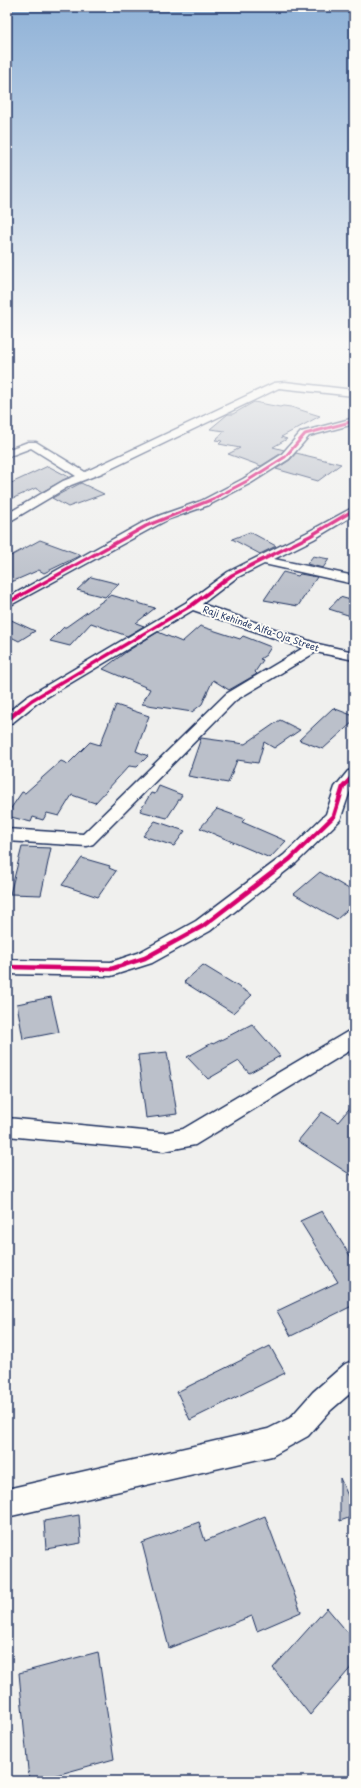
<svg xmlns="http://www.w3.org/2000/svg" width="361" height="1788" viewBox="0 0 361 1788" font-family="'Playpen Sans',sans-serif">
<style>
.building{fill:#bbc0ca;stroke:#1b2f5e}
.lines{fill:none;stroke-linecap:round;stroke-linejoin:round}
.street-casing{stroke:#1b2f5e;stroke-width:3}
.street{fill:#fdfcf7;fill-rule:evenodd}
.cycleway-far2-casing{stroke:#fdfcf7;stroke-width:4.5}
.cycleway-far1-casing{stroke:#fdfcf7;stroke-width:5.5}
.cycleway-casing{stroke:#fdfcf7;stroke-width:7}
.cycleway-far2{stroke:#d6006c;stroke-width:3}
.cycleway-far1{stroke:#d6006c;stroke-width:3.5}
.cycleway{stroke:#d6006c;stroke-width:4.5}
.labels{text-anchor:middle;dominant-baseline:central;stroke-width:4;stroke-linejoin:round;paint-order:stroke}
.far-street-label{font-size:9px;fill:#1b2f5e;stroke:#fdfcf7}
</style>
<rect width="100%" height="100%" fill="#f0f0ee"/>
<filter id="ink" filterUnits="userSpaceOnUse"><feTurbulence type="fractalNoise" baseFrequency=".025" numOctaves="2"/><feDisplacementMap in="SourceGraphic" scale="8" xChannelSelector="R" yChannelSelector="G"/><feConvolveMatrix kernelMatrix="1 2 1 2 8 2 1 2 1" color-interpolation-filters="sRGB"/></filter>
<g filter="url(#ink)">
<g class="building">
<path d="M254 402 280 407 283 406 291 407 320 416 281 437 287 439 273 447 284 450 280 454 261 466 228 454 240 448 219 444 222 441 215 440 225 431 210 429 228 414H233Z"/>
<path d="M296 453 341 464 318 481 276 469 290 460Z"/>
<path d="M48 466 69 477 42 492 36 488 7 501V485Z"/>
<path d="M81 483 104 494 68 507 52 498Z"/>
<path d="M250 532 276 546 260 554 232 539Z"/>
<path d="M40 540 81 555 44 573 39 570 7 584V558Z"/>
<path d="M313 556 329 559 323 568 307 564Z"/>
<path d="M283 572 298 576 300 574 317 577 298 606 264 600Z"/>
<path d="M91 577 119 584 105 597 77 590Z"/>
<path d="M111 595 155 608 136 623 144 626 127 636 91 623 70 646 50 641 64 627H66Z"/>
<path d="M340 597 354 601V617L329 609Z"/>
<path d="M7 618 35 631 19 641 7 635Z"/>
<path d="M200 626 240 639 243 636 271 647 266 655 260 659 263 660 255 672 257 674 229 690 213 680 202 704 192 712 142 704 150 689 103 669 126 652 158 632 182 642Z"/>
<path d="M116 705 149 716 136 751 148 756 137 767 129 766 95 803 72 795 59 816 47 813 43 820 33 817 31 822 7 816V814L22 792 25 793 61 761 68 764 90 742 100 745Z"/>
<path d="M333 708 354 716V721L323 749 299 740Z"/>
<path d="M280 720 300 730 274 748 264 742 258 763 237 760 228 783 188 776 201 738 245 744Z"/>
<path d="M159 786 182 795 167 818 140 811 151 793 155 794Z"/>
<path d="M217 809 245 819 242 822 286 841 270 858 200 828Z"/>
<path d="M155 821 185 831 174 846 143 836Z"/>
<path d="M22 847 51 848 41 895 10 894Z"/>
<path d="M82 858 110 866 109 868 116 871 98 897 62 885Z"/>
<path d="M320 872 354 892V904L337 919 294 894Z"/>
<path d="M203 965 252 995 233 1013 184 982Z"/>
<path d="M51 997 59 1032 23 1039 17 1004Z"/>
<path d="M252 1024 280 1056 249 1073 239 1061 208 1079 187 1057 212 1043 213 1044Z"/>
<path d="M167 1052 177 1114 146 1118 138 1055Z"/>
<path d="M354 1103V1177L298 1141 322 1112 338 1122Z"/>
<path d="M322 1211 354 1262V1305L291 1336 277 1311 338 1282 300 1221Z"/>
<path d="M270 1346 285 1373 190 1420 177 1392Z"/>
<path d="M340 1478 354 1509V1516L340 1521Z"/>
<path d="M79 1515 81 1543 46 1549 44 1521Z"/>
<path d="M265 1516 301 1612 257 1631 252 1616 169 1648 142 1543 199 1522 205 1541Z"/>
<path d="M327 1608 354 1640V1664L310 1715 273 1668Z"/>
<path d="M98 1652 114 1759 35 1781H29L19 1673Z"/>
</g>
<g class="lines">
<defs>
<g id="street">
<path d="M285 382 354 390V396L279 388 102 473 71 485 7 523V514L63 481 76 476 31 448 7 457V450L28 442H36L85 472 274 383Z"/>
<path d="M354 418V424L309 436 289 459 251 483 209 505 169 519 150 529 7 607V598L142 523 161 515 201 501 243 479 281 455 301 432Z"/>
<path d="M354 507V515L314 539 274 559 354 576V584L264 564 236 578 202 604 318 644 354 652V660L316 652 236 700 93 844 87 846 7 841V829L83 834 226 694 303 648 193 610 37 703 12 723 7 725V713L27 697 187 602 228 572 306 533Z"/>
<path d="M354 770V785L351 788 340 820 296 863 210 931 152 963 111 976 7 974V960L111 962 138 953 196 921 284 855 326 814 335 787 348 771Z"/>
<path d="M354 1030V1048L195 1145 164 1151 7 1136V1118L164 1133 183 1129 347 1032Z"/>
<path d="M354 1360V1390L331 1410 308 1436 272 1456 7 1517V1489L268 1429 290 1418 313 1392 345 1364Z"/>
</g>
</defs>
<use href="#street" class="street-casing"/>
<use href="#street" class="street"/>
<defs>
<path id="cycleway-far2" d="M211 500 247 481 285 457 305 434 354 421"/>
<g id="cycleway-far1">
<path d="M7 603 146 526 213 499"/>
<path d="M22 708 32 700 192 605 232 575 310 536 354 510"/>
</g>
<g id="cycleway">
<path d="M7 720 23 707"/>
<path d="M7 967 111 969 145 958 203 926 290 859 334 816 343 787 354 775"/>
</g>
</defs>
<use href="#cycleway-far2" class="cycleway-far2-casing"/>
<use href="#cycleway-far1" class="cycleway-far1-casing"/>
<use href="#cycleway" class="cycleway-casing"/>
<use href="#cycleway-far2" class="cycleway-far2"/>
<use href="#cycleway-far1" class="cycleway-far1"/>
<use href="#cycleway" class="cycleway"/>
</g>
</g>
<linearGradient id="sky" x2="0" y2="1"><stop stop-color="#8eb1d7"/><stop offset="0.58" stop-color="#f8f8f7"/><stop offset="1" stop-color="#f8f8f7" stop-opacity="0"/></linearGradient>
<rect width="361" height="590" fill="url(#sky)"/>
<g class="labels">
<g class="far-street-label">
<text transform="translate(261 628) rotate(19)">Raji Kehinde Alfa-Oja Street</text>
</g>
</g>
<rect width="361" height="1788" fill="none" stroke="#fdfcf7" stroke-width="24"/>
<rect x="12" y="12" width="337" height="1764" fill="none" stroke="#1b2f5e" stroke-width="1.5" filter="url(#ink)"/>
</svg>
